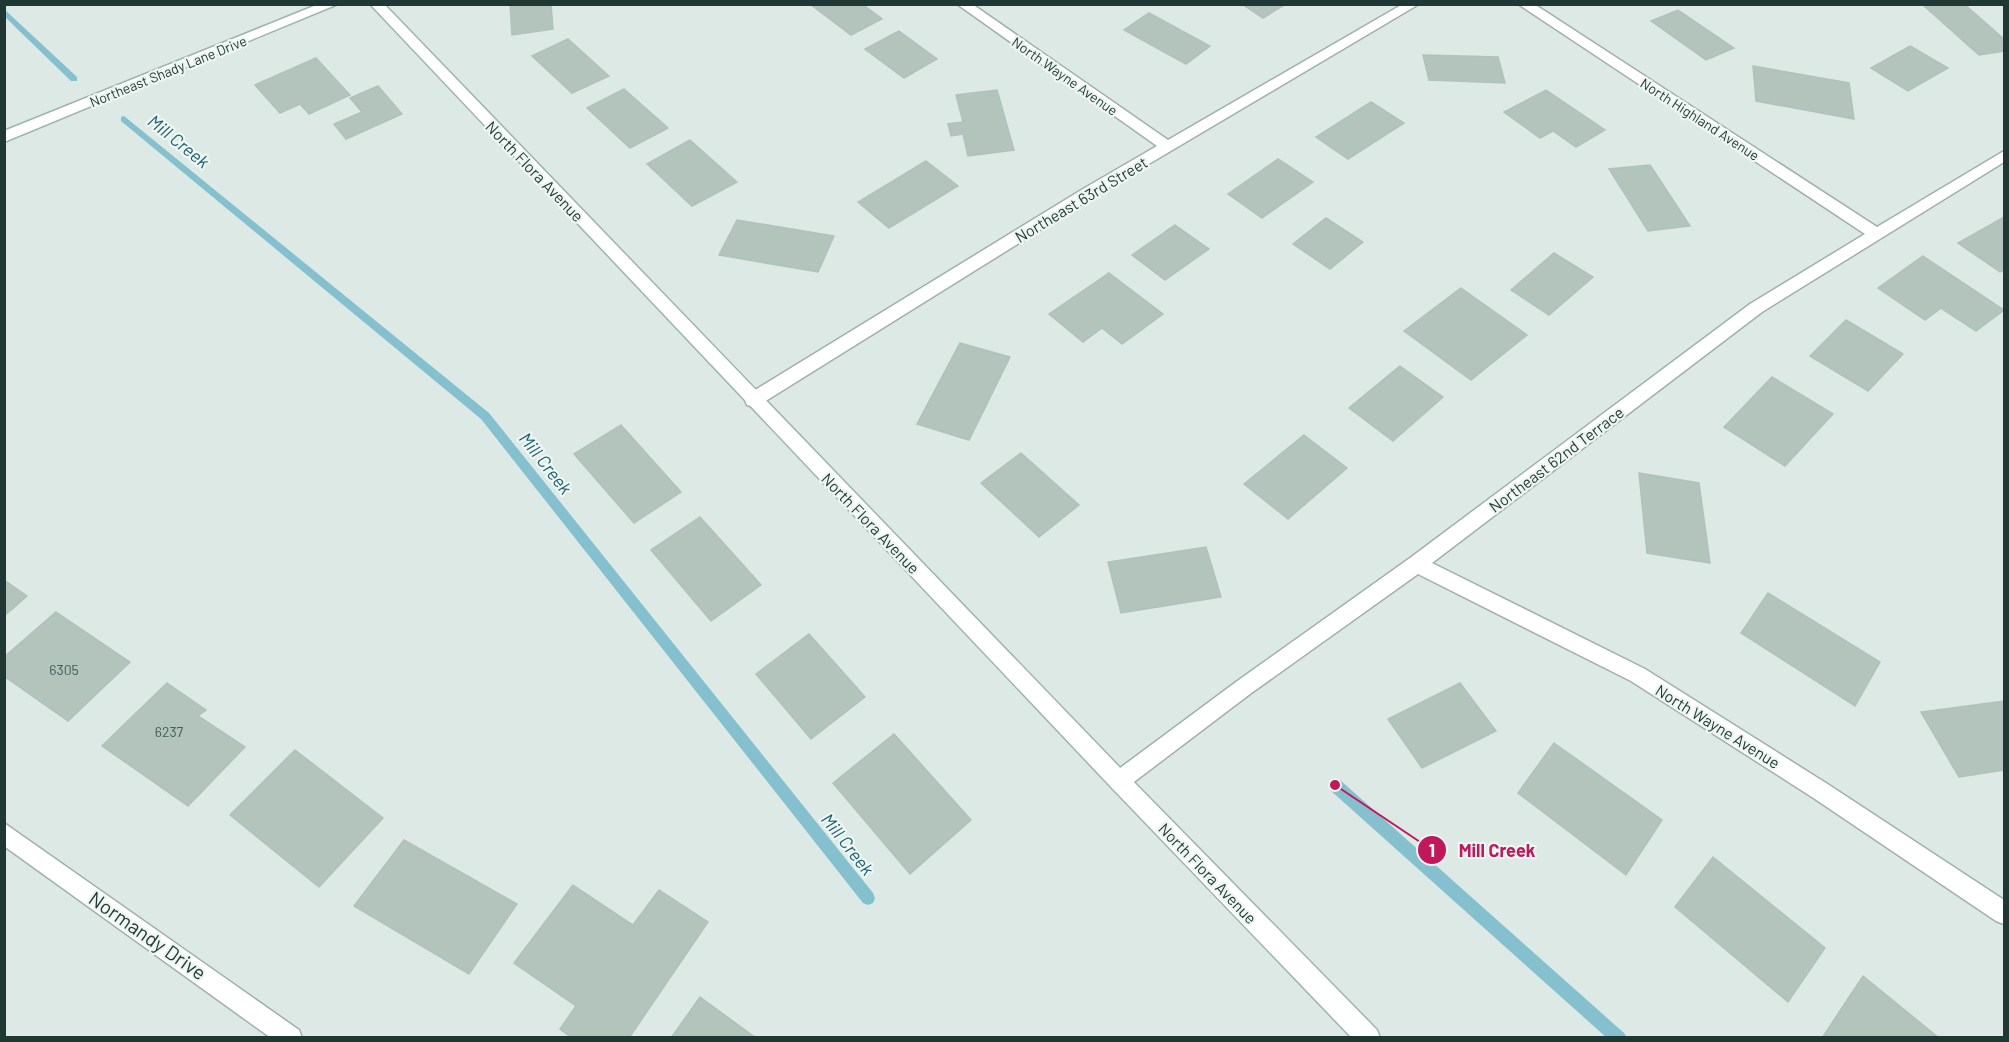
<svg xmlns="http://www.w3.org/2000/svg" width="2009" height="1042" viewBox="0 0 2009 1042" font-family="Barlow,sans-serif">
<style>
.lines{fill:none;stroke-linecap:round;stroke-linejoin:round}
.stream{fill:#85c0ce;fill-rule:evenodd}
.building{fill:#b3c4bd;stroke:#b0c2bc;stroke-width:1.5}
.street-casing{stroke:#a0b0ab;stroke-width:3}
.secondary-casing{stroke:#9db5ad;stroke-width:3}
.street{fill:#fff;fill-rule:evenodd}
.secondary{fill:#fff;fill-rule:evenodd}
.labels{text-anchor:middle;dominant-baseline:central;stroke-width:4.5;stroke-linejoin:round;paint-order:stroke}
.far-street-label{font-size:14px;fill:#1f3833;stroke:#eef6f2}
.number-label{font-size:14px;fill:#445b56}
.street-label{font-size:16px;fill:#1f3833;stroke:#eef6f2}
.water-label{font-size:18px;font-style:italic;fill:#1b6072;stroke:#eef6f2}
.near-street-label{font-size:20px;fill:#1f3833;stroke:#eef6f2}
.leader{fill:none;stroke:#c2185b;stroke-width:2}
.callout-dot{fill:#c2185b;stroke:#eef6f2;stroke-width:2}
.mark-label{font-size:18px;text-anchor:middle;font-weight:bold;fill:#fff}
.callout-label{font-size:18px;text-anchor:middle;font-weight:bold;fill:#c2185b;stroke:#eef6f2;stroke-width:4.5;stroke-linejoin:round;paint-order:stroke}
</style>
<rect width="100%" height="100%" fill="#dde9e4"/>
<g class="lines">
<g class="stream">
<path d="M4 9 77 77V81H71L4 16Z"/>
<path d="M124 116 489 413 873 893 875 898 873 903 868 905 863 903 481 419 121 121V117Z"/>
<path d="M1335 778 1340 780 1624 1033 1627 1038H1607L1330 790 1328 785 1330 780Z"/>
</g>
</g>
<g class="building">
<path d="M510 4H551L553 29 512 35Z"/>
<path d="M810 4H862L882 19 851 35Z"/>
<path d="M1242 4H1286L1263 18Z"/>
<path d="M1922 4H1964L2004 39V51L1979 55Z"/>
<path d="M1678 10 1734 48 1706 60 1651 21Z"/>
<path d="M1149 13 1210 46 1186 64 1124 30Z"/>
<path d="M899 31 937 59 904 78 865 49Z"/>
<path d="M568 39 609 76 572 93 532 56Z"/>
<path d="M1910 46 1948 68 1908 91 1871 68Z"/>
<path d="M1423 55 1498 57 1505 83 1429 80Z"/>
<path d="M316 58 350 95 309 114 300 104 280 113 255 85Z"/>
<path d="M1753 66 1849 83 1854 119 1756 101Z"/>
<path d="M378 86 402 114 346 139 334 124 362 112 350 98Z"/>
<path d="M624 89 668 128 630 148 587 108Z"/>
<path d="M997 90 1014 150 968 156 963 134 951 136 948 124 963 122 956 95Z"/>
<path d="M1546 90 1605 130 1576 147 1553 131 1540 138 1504 112Z"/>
<path d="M1371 102 1404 123 1348 159 1316 137Z"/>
<path d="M690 140 737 182 692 206 647 164Z"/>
<path d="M1278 159 1313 182 1262 218 1228 194Z"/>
<path d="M926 161 958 186 889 228 858 202Z"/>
<path d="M1650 165 1690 226 1648 231 1609 169Z"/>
<path d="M2004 217V270L2000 272 1958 243Z"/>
<path d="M1326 218 1363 242 1330 269 1293 244Z"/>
<path d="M737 220 834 236 818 272 719 255Z"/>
<path d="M1175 225 1209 249 1165 280 1132 255Z"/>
<path d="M1554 253 1593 277 1549 315 1511 290Z"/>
<path d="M1923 256 2004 310 1976 331 1941 308 1925 320 1878 288Z"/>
<path d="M1109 273 1163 314 1122 344 1102 328 1083 342 1049 314Z"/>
<path d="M1461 288 1527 335 1471 380 1404 331Z"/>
<path d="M1846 320 1903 354 1868 391 1810 356Z"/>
<path d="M960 343 1010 357 969 440 917 424Z"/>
<path d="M1400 366 1443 397 1393 441 1349 408Z"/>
<path d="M1772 377 1833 414 1785 466 1724 427Z"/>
<path d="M621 425 681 492 634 523 574 454Z"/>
<path d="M1304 435 1347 468 1288 519 1244 484Z"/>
<path d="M1021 453 1079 505 1039 537 981 483Z"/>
<path d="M1639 473 1699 483 1710 563 1647 553Z"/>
<path d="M700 517 761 585 711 621 651 550Z"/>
<path d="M1206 547 1221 597 1121 613 1108 562Z"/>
<path d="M4 580 27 596 4 616Z"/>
<path d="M1768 593 1880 662 1855 706 1741 633Z"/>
<path d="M56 612 130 662 68 721 4 676V657Z"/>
<path d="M809 634 865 697 811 739 756 674Z"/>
<path d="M167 683 206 710 198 716 245 747 188 806 102 746Z"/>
<path d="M1460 683 1496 731 1422 768 1388 719Z"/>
<path d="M2004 701V770L1959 777 1921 712Z"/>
<path d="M894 734 971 820 910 874 833 783Z"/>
<path d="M1554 743 1662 820 1626 875 1518 793Z"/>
<path d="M295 750 383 818 319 887 230 815Z"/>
<path d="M404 840 517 904 469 974 354 906Z"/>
<path d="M1713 857 1825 948 1788 1002 1675 907Z"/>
<path d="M573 885 633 925 659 890 708 922 629 1038H572L560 1029 576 1006 514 963Z"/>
<path d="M1863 976 1939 1038H1822Z"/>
<path d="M700 997 756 1038H671Z"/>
</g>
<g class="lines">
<defs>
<g id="street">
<path d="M957 4H972L1168 140 1403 4H1419L1093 197 759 405 753 407 747 405 745 400 747 395 1083 189 1157 146Z"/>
<path d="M1518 4H1534L1877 227 2004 151V162L1762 312 1432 563 1645 669 1829 785 2004 900V924L1996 921 1815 799 1631 681 1418 574 1250 694 1126 788 1119 791 1112 788 1109 781 1112 774 1236 682 1410 558 1750 304 1865 234Z"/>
<path d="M4 823 299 1030 302 1038H271L4 846Z"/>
</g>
<g id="secondary">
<path d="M319 4H338L4 142V131Z"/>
<path d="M370 4H384L1126 774 1377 1030 1380 1038H1352L1112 788Z"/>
</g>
</defs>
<use href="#street" class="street-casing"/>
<use href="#secondary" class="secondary-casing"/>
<use href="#street" class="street"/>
<use href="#secondary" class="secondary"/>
</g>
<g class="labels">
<g class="far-street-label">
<text transform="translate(168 71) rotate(-22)">Northeast Shady Lane Drive</text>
<text transform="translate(1065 76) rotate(35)">North Wayne Avenue</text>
<text transform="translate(1700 119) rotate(33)">North Highland Avenue</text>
</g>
<g class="number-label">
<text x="64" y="669">6305</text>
<text x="169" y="731">6237</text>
</g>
<g class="street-label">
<text transform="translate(535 171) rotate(46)">North Flora Avenue</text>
<text transform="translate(1081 199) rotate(-31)">Northeast 63rd Street</text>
<text transform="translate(1556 459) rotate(-37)">Northeast 62nd Terrace</text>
<text transform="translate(871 523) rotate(46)">North Flora Avenue</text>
<text transform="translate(1718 726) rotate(32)">North Wayne Avenue</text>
<text transform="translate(1208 873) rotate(46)">North Flora Avenue</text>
</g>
<g class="water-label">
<text transform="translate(179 141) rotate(39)">Mill Creek</text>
<text transform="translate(546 463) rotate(52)">Mill Creek</text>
<text transform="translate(848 844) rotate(52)">Mill Creek</text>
</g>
<g class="near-street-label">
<text transform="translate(148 935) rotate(35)">Normandy Drive</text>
</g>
</g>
<path class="leader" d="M1335 785L1432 850"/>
<g class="callout-dot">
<circle cx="1335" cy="785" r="6"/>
<circle cx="1432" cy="850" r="15"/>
</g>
<g class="mark-label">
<text x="1432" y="857">1</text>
</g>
<g class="callout-label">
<text x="1497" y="857">Mill Creek</text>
</g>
<rect width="2009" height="1042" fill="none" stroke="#1f3833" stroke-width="12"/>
</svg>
